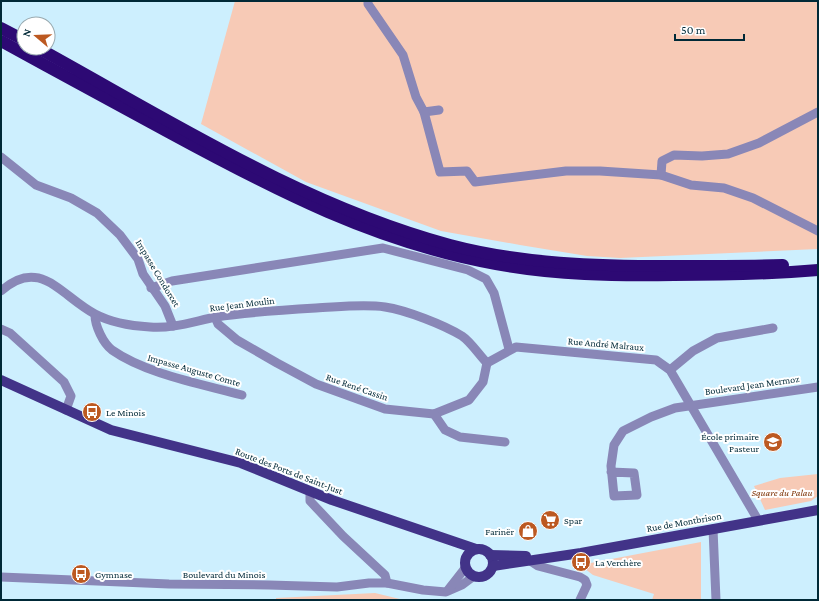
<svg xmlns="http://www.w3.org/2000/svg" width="819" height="601" viewBox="0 0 819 601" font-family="'Crimson Pro',serif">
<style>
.green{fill:#f7cab6}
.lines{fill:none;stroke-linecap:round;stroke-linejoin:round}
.minor{stroke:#8987b7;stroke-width:9}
.major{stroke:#423388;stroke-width:10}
.highway{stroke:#2d0974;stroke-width:12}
.labels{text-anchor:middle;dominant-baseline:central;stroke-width:4;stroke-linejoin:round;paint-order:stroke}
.street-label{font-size:10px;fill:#002937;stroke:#fff}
.poi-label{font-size:10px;fill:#002937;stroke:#fff;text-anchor:start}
.park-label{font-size:10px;font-style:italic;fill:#80370b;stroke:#fff}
</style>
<rect width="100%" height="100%" fill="#cdeffe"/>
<g class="green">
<path d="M235 1H818V249L620 258 587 256 520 245 441 231 306 182 201 124Z"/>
<path d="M818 474V496L811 501 765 510 754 486 780 478Z"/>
<path d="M701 542V600H652L654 594 593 575 580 565Z"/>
<path d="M375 593 404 600H276V598Z"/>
</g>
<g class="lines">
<g class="minor">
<path d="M368 1V4L403 55 416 97 424 112 439 110"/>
<path d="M424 112 440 172 467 171 475 182 566 171H600L661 175 691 185 724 188 753 198 818 231"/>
<path d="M1 157 36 185 71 198 97 213 120 235 138 259 143 274 165 306 173 326"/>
<path d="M661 175 662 161 674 155 702 156 728 154 759 143 818 112"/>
<path d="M151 288 172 281 383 248 468 270 486 279 494 293 509 349"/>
<path d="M1 291C40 256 61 296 95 314 110 322 133 326 150 327 172 329 195 321 216 317 249 312 282 310 316 308 338 307 363 304 385 307 406 310 444 325 462 336 471 342 479 355 487 363"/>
<path d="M95 315C95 326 103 343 112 350 146 374 202 384 242 395"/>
<path d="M215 317 218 324 237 340 277 363 316 384 385 409 434 414 469 400 483 382 487 363"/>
<path d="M1 329 10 333 64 382 71 396 66 410"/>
<path d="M487 363 516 347 656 360 670 370 758 520"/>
<path d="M670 370 693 351 717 338 773 328"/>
<path d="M434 414 445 430 460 437 505 442"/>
<path d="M611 472 634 473 637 495 614 496 611 466 614 445 623 431 651 417 675 408 818 387"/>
<path d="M310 492V501L343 536 385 575 387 583"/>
<path d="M713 529 716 600"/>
<path d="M529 560 538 566 580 577 585 580 587 585 580 600"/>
<path d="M1 577 169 584 269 585 337 587 369 583H387L423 590 446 592 462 585 474 576"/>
<path d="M448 590 466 567"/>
</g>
<g class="major">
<path d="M1 380 111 430 241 463 332 500 476 549"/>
<circle cx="479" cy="563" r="14"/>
<path d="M490 555 526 556"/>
<path d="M493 566 581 553 818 510"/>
</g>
<g class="highway">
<path d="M1 28 24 40"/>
<path d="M1 41C57 72 113 102 170 133 275 190 377 243 496 264 555 275 614 276 674 275 722 275 770 274 818 270"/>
<path d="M38 48C171 121 302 205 450 245 522 264 597 266 671 266 709 266 746 266 783 265"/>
</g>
</g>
<defs>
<symbol id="bus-disc" viewBox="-11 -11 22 22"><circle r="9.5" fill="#bc5921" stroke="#fff"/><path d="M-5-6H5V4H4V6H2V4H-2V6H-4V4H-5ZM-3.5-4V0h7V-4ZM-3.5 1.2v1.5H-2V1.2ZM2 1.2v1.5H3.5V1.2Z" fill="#fff"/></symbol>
<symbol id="school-disc" viewBox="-11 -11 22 22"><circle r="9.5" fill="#bc5921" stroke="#fff"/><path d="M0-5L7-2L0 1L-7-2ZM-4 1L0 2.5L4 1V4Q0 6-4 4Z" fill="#fff"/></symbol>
<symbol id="supermarket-disc" viewBox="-11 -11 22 22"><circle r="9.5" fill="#bc5921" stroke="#fff"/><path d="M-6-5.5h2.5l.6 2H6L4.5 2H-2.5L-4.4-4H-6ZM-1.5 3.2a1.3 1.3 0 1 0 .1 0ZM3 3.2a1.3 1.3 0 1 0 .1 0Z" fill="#fff"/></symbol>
<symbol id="shop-disc" viewBox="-11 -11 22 22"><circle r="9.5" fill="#bc5921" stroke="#fff"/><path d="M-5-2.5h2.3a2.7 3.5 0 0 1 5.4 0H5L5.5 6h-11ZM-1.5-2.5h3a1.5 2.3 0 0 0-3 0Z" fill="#fff"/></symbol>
</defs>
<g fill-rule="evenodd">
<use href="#bus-disc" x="81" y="401" width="22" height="22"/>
<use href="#school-disc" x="762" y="431" width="22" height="22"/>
<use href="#supermarket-disc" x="539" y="509" width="22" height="22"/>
<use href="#shop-disc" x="517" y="520" width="22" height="22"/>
<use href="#bus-disc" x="570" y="551" width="22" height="22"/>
<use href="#bus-disc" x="70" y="563" width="22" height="22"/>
</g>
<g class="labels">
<g class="street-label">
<text transform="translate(158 273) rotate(59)">Impasse Condorcet</text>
<text transform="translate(242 304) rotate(-7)">Rue Jean Moulin</text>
<text transform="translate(606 344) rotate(5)">Rue André Malraux</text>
<text transform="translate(194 370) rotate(16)">Impasse Auguste Comte</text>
<text transform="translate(752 385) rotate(-8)">Boulevard Jean Mermoz</text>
<text transform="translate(357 387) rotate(19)">Rue René Cassin</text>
<text transform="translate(289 471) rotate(21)">Route des Ports de Saint-Just</text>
<text transform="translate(684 522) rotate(-10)">Rue de Montbrison</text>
<text x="224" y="574">Boulevard du Minois</text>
</g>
<g class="poi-label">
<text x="106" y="412">Le Minois</text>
<text x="759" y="436" text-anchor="end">École primaire<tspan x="759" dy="12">Pasteur</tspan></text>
<text x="564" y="520">Spar</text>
<text x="514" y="531" text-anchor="end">Farinër</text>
<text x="595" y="562">La Verchère</text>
<text x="95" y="574">Gymnase</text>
</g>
<g class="park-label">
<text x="782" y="492">Square du Palau</text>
</g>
</g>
<rect width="819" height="601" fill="none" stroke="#002937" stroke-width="4"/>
<g transform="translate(36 36) rotate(289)"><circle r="19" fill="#ffffff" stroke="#99a9af"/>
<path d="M0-3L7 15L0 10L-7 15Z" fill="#bc5921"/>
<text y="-6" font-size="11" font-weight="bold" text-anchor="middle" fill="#002937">N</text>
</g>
<path d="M675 34v6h69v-6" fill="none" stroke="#002937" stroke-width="2"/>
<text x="681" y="34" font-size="12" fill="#002937" stroke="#ffffff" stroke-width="3" paint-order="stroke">50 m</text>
</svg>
